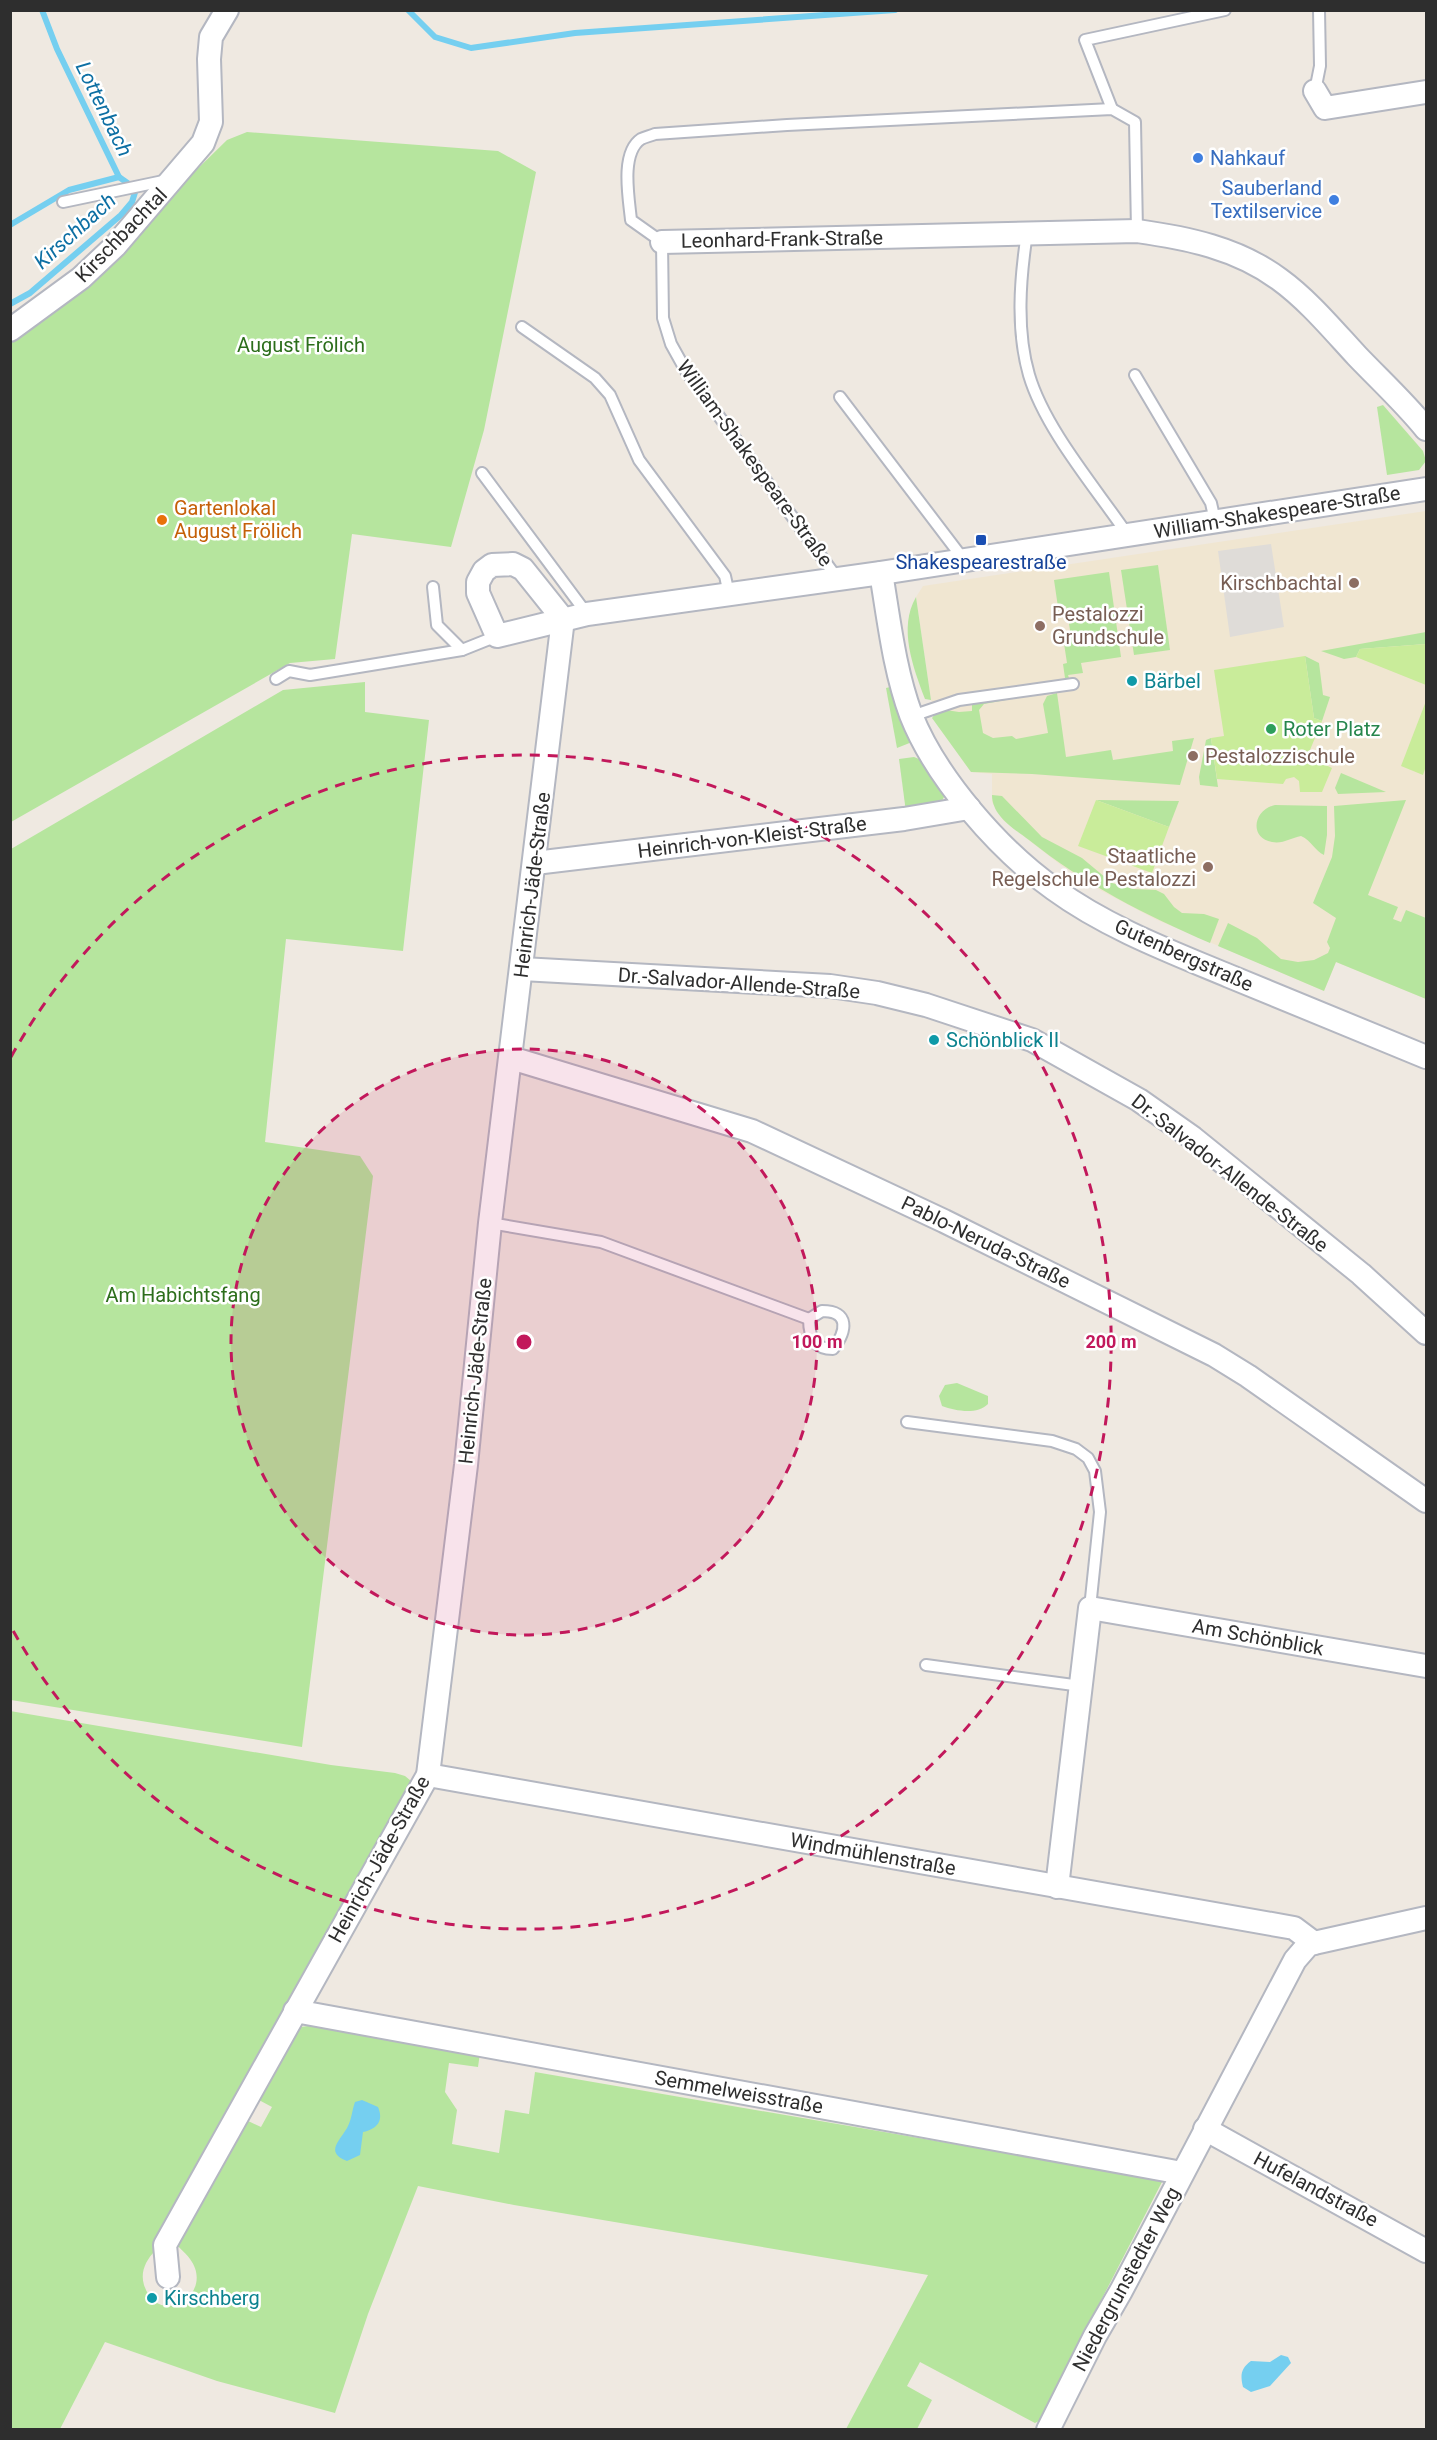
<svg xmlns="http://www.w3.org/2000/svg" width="1437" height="2440" viewBox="0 0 1437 2440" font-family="Roboto,sans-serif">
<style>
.education{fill:#f0e6d1}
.green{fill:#b6e59e}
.pitch{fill:#c9ec9a}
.plaza{fill:#dfdcd8}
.water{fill:#75cff0}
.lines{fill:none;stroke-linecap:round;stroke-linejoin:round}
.stream{stroke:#75cff0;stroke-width:6}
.lane-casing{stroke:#b4b7c1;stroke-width:14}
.street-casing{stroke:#b4b7c1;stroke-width:26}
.lane{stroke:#fff;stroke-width:10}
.street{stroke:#fff;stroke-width:22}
.ring{fill:none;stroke:#c2185b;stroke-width:3;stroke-dasharray:10 8}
.shop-dot{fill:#3f7fe0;stroke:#fff;stroke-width:2}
.food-dot{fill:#e8710a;stroke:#fff;stroke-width:2}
.transit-dot{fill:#1a4fb4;stroke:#fff;stroke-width:2}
.education-dot{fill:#8d6e63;stroke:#fff;stroke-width:2}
.culture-dot{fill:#0f9aa8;stroke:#fff;stroke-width:2}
.leisure-dot{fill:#2e9e5b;stroke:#fff;stroke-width:2}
.labels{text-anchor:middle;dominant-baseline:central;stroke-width:5;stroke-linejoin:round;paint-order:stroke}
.shop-label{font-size:20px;fill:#366cbe;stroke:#fff;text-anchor:start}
.street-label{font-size:20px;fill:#2e2e2e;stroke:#fff}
.park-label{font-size:20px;fill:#2c6e1b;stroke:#fff}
.food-label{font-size:20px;fill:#c56008;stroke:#fff;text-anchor:start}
.transit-label{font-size:20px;fill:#164399;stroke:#fff}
.education-label{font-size:20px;fill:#785e54;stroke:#fff;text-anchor:end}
.culture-label{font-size:20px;fill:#0d838f;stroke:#fff;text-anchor:start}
.leisure-label{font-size:20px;fill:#27864d;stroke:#fff;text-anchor:start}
.water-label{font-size:21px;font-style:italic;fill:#0d6fa3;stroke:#fff}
.centre{fill:#c2185b;stroke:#fff;stroke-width:3}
.ring-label{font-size:18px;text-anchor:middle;font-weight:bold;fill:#c2185b;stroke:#fff;stroke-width:5;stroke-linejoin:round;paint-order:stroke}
</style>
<rect width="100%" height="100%" fill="#efe9e1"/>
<path class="education" d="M1426 511V999L1336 962 1324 991 1155 919 1100 890 1062 866 1003 820 992 802V774L971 772 948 739 931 700 916 597 923 586Z"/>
<g class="green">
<path d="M247 132 498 151 536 172 484 430 451 547 352 534 335 659 290 663 11 822 10 340 179 187 227 140Z"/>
<path d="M1383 405 1423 451 1426 461 1419 470 1387 475 1377 407Z"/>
<path d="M1158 565 1170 650 1134 655 1121 570Z"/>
<path d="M1109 572 1121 657 1081 663 1083 673 1068 675 1069 678H1065L1063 664 1067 663 1063 637 1071 636 1066 606 1058 607 1054 580Z"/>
<path d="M916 597 931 700 925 699C913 667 898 628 916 597Z"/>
<path d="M1426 632V644L1360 649 1356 657 1344 659 1321 651Z"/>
<path d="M1305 656 1319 663 1323 695 1330 697 1322 721 1314 718Z"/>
<path d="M365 682V712L429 720 403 951 286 939 265 1142 360 1156 373 1176 302 1747 11 1700V849L283 690Z"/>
<path d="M890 687 912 742 897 748 886 688Z"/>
<path d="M1057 693 1066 757 1111 750 1113 760 1173 751 1172 741 1194 738 1180 785 1032 774 971 772 932 718 939 709 959 712 972 711V703L1005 697 1006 700 984 704 979 710 983 733 993 738 1012 736 1016 739 1048 733 1043 704 1047 696Z"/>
<path d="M1211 738 1218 787 1200 785 1199 777 1206 740Z"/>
<path d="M914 757 919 759 945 795 941 803 906 812 899 759Z"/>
<path d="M1341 773 1386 792 1338 794 1335 788Z"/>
<path d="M992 795 1002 796 1042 837 1082 858 1112 883 1133 889 1156 890 1164 894 1174 907 1182 913 1204 914 1219 919 1210 943C1145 915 1084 884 1029 840 1014 829 992 816 992 795Z"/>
<path d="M1096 800 1179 801 1169 827Z"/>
<path d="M1406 800 1368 895 1398 907 1393 919 1401 922 1406 910 1426 918V999L1336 962 1324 991 1218 946 1228 923 1257 938 1281 959 1298 962 1314 960 1328 953 1330 948 1327 942 1336 918 1313 903 1332 857 1335 836 1334 806Z"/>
<path d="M1275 805 1327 806V835L1324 855C1315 851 1312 841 1301 836 1291 838 1283 844 1272 842 1249 838 1253 810 1275 805Z"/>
<path d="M957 1383 988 1396V1404C977 1415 956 1411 942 1406L939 1396 945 1385Z"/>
<path d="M10 1711 331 1765 395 1773 405 1776 411 1781V1790L155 2251C146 2260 140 2272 144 2285 159 2330 216 2294 190 2259 187 2254 181 2250 177 2245L246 2120 261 2127 272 2107 257 2099 290 2036 301 2027 315 2025 480 2053 478 2067 449 2063 445 2092 457 2110 452 2144 499 2153 505 2110 529 2114 535 2072 1163 2180 1039 2421 1035 2423 920 2362 907 2386 932 2400 917 2429H846L928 2275 514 2205 418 2186 368 2314 335 2413 217 2381 105 2342 60 2429H11Z"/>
</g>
<g class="pitch">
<path d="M1426 644V685L1356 657 1360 649Z"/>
<path d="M1305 656 1314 718 1322 721 1310 750 1311 758 1332 768 1322 792H1300L1299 781 1294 777 1286 779 1283 784 1217 779 1211 738 1224 736 1214 670Z"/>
<path d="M1426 701V766L1423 775 1401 766Z"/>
<path d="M1096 800 1169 827 1152 873 1078 846Z"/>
</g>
<path class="plaza" d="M1271 544 1284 627 1230 637 1218 551Z"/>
<g class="water">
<path d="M362 2100 378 2107C384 2121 377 2129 363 2132L360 2155 347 2161C323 2152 342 2139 348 2126 352 2118 352 2110 355 2102Z"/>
<path d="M1281 2355 1288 2357 1291 2363 1270 2386 1251 2392 1243 2387C1240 2375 1241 2368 1251 2361L1270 2362Z"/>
</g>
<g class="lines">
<g class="stream">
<path d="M408 10 435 37 471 48 575 33 895 10"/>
<path d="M10 225 69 190 119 177 57 49 42 10"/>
<path d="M10 304 30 293 121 215 132 202 136 189 119 177"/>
</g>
<defs>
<g id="lane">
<path d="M1315 91 1320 66 1319 10"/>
<path d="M1112 109 1085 40 1225 10"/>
<path d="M63 202 168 180"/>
<path d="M1027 233C1020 279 1016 330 1029 375 1045 429 1095 487 1127 534"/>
<path d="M522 327 595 378 610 395 639 460 725 576 729 594"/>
<path d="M1135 375 1211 503 1215 521"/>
<path d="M840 397 964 560"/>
<path d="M482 473 587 614"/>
<path d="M837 578 686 371 671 344 663 318 662 242 631 220C629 199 620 153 641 139 645 137 650 136 655 134L787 125 1112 109 1135 122 1137 231"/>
<path d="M433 587 437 625 462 650"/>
<path d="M276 679 289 671 310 675 462 650 497 636"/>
<path d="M912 716 959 700 1073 684"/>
<path d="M490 1223 601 1242 809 1319"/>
<path d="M822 1311C850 1311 847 1331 833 1349 814 1349 809 1337 809 1319Z"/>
<path d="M907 1422 1052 1441 1076 1449 1088 1458 1095 1471 1100 1512 1090 1608"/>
<path d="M926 1665 1081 1686"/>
</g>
<g id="street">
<path d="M1315 91 1325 108 1426 92"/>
<path d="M662 242 1137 231C1187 238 1237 248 1279 279 1308 300 1332 329 1357 356 1380 380 1405 403 1426 429"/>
<path d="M10 330 81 278 115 246 203 143 211 122 209 59 211 37 227 10"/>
<path d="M881 573C889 620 894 669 911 715 936 778 999 850 1054 889 1106 927 1169 951 1229 976 1295 1003 1361 1030 1426 1057"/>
<path d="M563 619 523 569 513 564 492 565 484 571 478 582V593L497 636 587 614 881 573 1426 489"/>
<path d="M535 863 904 819 969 808"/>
<path d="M522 969 830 986 877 993 926 1005 1032 1040 1139 1100 1193 1138 1361 1274 1426 1333"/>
<path d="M511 1058 752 1131 944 1221 1214 1355 1248 1376 1426 1501"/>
<path d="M428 1775 1294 1928 1314 1943"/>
<path d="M1057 1887 1090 1608 1426 1666"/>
<path d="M295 2011 1182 2173"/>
<path d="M1205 2129 1426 2251"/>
<path d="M168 2277 165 2245 428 1775 466 1465 490 1223 563 619"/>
<path d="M1048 2430 1095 2336 1121 2291 1295 1960 1308 1945 1314 1943 1426 1918"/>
</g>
</defs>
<use href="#lane" class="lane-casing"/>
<use href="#street" class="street-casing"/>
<use href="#lane" class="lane"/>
<use href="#street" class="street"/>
</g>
<circle cx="524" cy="1342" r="293" fill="#c2185b" fill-opacity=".12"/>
<g class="ring">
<circle cx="524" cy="1342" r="293"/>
<path d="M11 1057A587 587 0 1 1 11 1627"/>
</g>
<g class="shop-dot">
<circle cx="1198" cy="158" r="6"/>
<circle cx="1334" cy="200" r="6"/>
</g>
<circle class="food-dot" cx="162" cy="520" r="6"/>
<rect class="transit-dot" x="975" y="534" width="12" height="12" rx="3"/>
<g class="education-dot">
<circle cx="1354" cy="583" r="6"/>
<circle cx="1040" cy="626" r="6"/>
<circle cx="1193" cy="756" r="6"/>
<circle cx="1208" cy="867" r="6"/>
</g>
<g class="culture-dot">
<circle cx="1132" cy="681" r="6"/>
<circle cx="934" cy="1040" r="6"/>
<circle cx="152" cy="2298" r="6"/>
</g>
<circle class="leisure-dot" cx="1271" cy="729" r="6"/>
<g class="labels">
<g class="shop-label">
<text x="1210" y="158">Nahkauf</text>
<text x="1322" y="188" text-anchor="end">Sauberland<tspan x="1322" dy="23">Textilservice</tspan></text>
</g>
<g class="street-label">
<text transform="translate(121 235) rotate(-46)">Kirschbachtal</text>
<text transform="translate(782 239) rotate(-1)">Leonhard-Frank-Straße</text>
<text transform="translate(755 463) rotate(54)">William-Shakespeare-Straße</text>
<text transform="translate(1277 512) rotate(-9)">William-Shakespeare-Straße</text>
<text transform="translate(752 837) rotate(-7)">Heinrich-von-Kleist-Straße</text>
<text transform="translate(532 885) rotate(-83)">Heinrich-Jäde-Straße</text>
<text transform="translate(1184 955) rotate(24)">Gutenbergstraße</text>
<text transform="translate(739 983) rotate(4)">Dr.-Salvador-Allende-Straße</text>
<text transform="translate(1230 1173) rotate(38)">Dr.-Salvador-Allende-Straße</text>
<text transform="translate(986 1242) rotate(26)">Pablo-Neruda-Straße</text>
<text transform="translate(475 1371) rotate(-84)">Heinrich-Jäde-Straße</text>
<text transform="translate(1258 1637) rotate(10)">Am Schönblick</text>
<text transform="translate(873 1854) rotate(10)">Windmühlenstraße</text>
<text transform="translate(379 1859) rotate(-61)">Heinrich-Jäde-Straße</text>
<text transform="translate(739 2092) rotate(10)">Semmelweisstraße</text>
<text transform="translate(1316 2189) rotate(28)">Hufelandstraße</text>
<text transform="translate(1126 2279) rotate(-62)">Niedergrunstedter Weg</text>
</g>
<g class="park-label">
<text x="301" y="345">August Frölich</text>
<text x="183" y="1295">Am Habichtsfang</text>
</g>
<g class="food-label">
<text x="174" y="508">Gartenlokal<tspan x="174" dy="23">August Frölich</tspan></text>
</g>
<g class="transit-label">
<text x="981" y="562">Shakespearestraße</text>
</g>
<g class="education-label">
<text x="1342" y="583">Kirschbachtal</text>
<text x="1052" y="614" text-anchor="start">Pestalozzi<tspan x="1052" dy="23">Grundschule</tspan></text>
<text x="1205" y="756" text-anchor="start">Pestalozzischule</text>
<text x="1196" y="856">Staatliche<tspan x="1196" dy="23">Regelschule Pestalozzi</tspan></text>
</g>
<g class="culture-label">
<text x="1144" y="681">Bärbel</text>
<text x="946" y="1040">Schönblick II</text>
<text x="164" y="2298">Kirschberg</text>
</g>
<g class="leisure-label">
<text x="1283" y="729">Roter Platz</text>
</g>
<g class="water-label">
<text transform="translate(104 109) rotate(64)">Lottenbach</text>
<text transform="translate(75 231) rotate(-42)">Kirschbach</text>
</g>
</g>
<circle cx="524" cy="1342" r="9" class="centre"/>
<g class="ring-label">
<text x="817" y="1348">100 m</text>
<text x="1111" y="1348">200 m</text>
</g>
<rect width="1437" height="2440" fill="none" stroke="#2e2e2e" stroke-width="24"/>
</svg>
